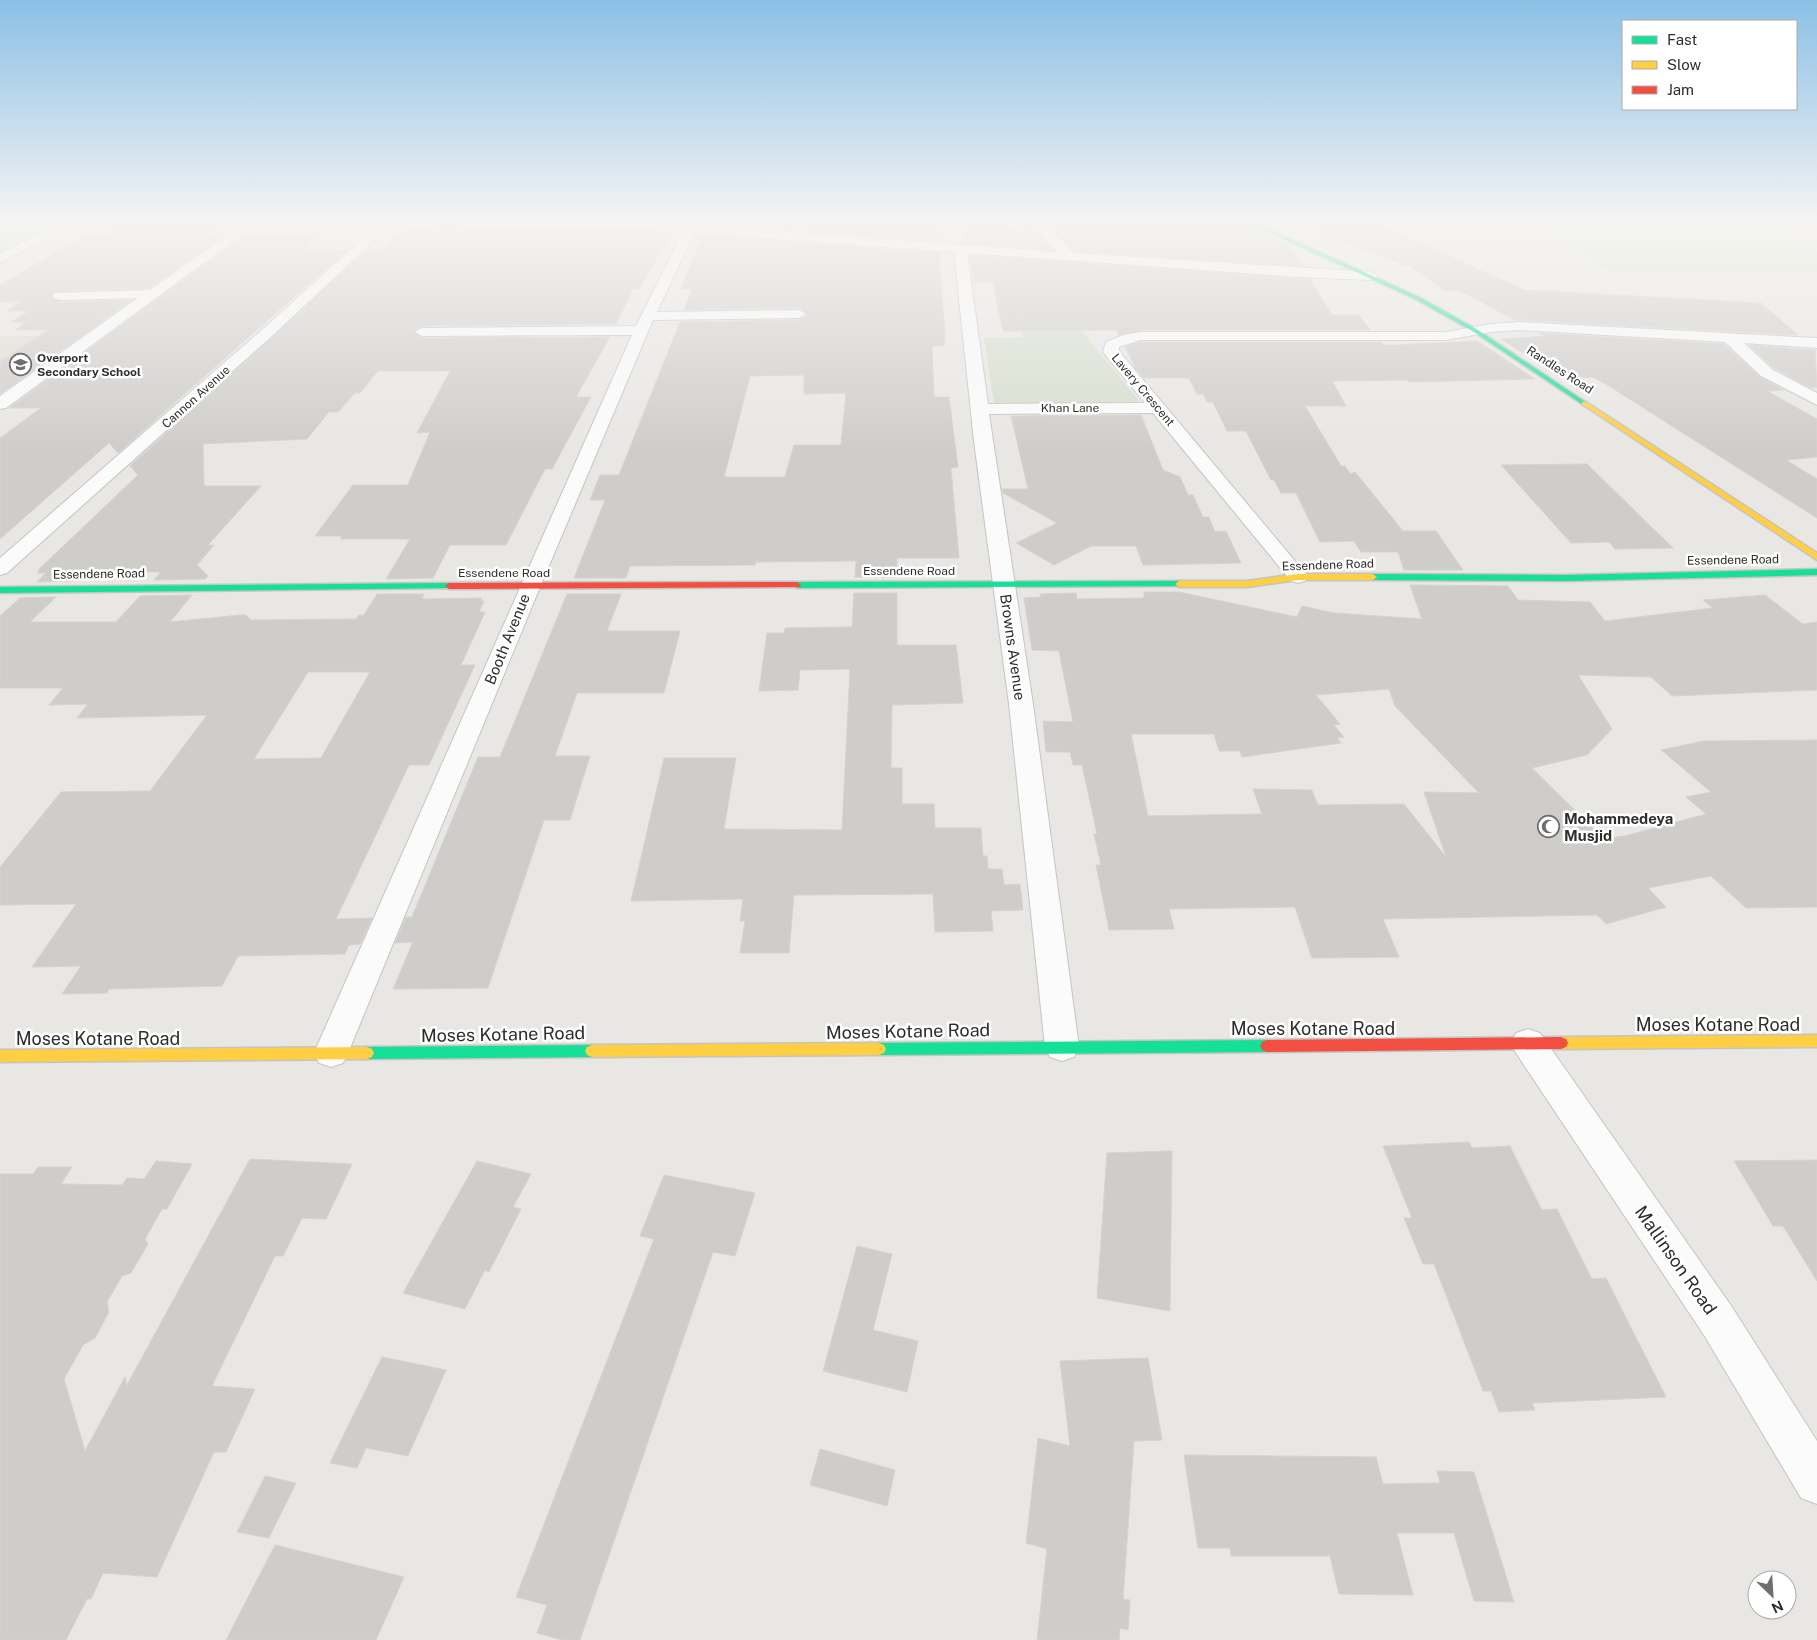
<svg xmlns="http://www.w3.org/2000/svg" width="1817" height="1640" viewBox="0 0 1817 1640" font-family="'Public Sans',sans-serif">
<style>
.education{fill:#e0dad1}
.green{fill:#cee1c1}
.cemetery{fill:#d6ddcd}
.pitch{fill:#d6e4c0}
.building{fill:#cfcdca;stroke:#d5d3d0;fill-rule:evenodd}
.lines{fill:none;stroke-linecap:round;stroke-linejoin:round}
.street-casing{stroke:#c4c4c4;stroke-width:2}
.fast-casing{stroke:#c4c4c4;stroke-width:3}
.slow-casing{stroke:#c4c4c4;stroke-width:3}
.jam-casing{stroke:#c4c4c4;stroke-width:3}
.street{fill:#fcfbfb;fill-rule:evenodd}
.fast{fill:#16e098;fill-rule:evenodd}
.slow{fill:#ffcf43;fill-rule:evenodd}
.jam{fill:#f24e42;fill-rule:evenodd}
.labels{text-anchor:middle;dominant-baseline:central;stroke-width:5;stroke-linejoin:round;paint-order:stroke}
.far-poi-label{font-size:12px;font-weight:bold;fill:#2d2d2d;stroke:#fff;text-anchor:start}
.far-street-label{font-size:12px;fill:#2d2d2d;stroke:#fff}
.street-label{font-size:15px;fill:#2d2d2d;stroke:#fff}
.poi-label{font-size:15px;font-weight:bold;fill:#2d2d2d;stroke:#fff;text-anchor:start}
.near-street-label{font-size:18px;fill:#2d2d2d;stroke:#fff}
</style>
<rect width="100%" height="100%" fill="#e9e7e4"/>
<path class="education" d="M0 336H82L0 394Z"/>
<path class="green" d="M0 221H64L0 256Z"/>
<path class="cemetery" d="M1021 331H1082L1141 403H994L984 338 1023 337Z"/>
<path class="pitch" d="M1763 224 1817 252V271L1609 272 1543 226Z"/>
<g class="building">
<path d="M708 221H888V224L936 222 938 241 707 224Z"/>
<path d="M960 221H1005L1010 227 1030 225 1053 250 965 243Z"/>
<path d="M1096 221H1238L1290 246 1302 266 1075 251 1050 227Z"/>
<path d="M1294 221H1371L1525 290 1761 303 1798 335 1515 320 1460 291H1445L1410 265 1406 266 1364 249H1360Z"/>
<path d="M116 223H227L210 235H224L149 288 53 292 51 297 60 302 132 300 0 394V362L48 330H15L27 322H11L29 311H7L22 301 0 302V285L80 238H104Z"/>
<path d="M462 225 461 227 604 228 672 233 639 289H633L616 324 422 326 413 331 422 338 610 337 576 397H591L552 469H545L506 545H450L433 578 386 579 410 539H340L342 536H315L353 485H408L430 432 417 433 450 371H378L360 393H355L338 412H329L307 439 203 444 204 486H261L208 545H214L197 565 208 576 205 579 154 580 161 572 82 571 75 572 78 575 72 581 37 582 46 573H37L40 570H38L138 475 130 466 366 251H382L407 227Z"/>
<path d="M321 234 302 250 346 251 118 453 109 443 0 539V438L41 408H9L245 235Z"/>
<path d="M702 235 939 253 945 337 944 346H932L934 397H949L958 467 951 468 959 558H897V577H855L856 561 756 562 755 565 630 566 626 578H574L605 500H590L600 475H619L680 322 799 320 808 315 799 308 684 310 692 289H681ZM804 375V394L846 393 841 445H794L785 477H724L750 376Z"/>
<path d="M969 255 1310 279 1332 315H1358L1371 330H1141L1119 335 1117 330 1003 331 993 282H974Z"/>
<path d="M1539 333 1724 344 1760 377 1784 390 1767 391 1817 419V457L1786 460 1817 479V518L1601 381 1592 377 1561 378 1501 339 1545 336Z"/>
<path d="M1477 341 1535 379 1409 382 1407 380 1332 381 1346 406H1305L1341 466H1345L1350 474 1355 472 1403 531H1436L1463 570H1404L1398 552H1361L1354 541 1320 542 1296 493H1281L1274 480H1271L1246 431H1227L1213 402H1207L1203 394H1197L1189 378H1144L1136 369 1125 347 1141 342H1381L1384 345H1397Z"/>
<path d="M1749 345 1815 350 1817 387 1811 388 1774 368Z"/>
<path d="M1141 415 1163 470 1180 477 1188 495H1193L1203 517H1209L1215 532 1226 531 1241 563 1143 565 1136 546H1091L1054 565 1016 543 1057 523 1003 493 1002 489H1028L1011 416Z"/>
<path d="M1587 464 1673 548 1615 549 1609 542 1571 543 1501 465Z"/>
<path d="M1410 585 1508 586 1518 600 1590 602 1605 621 1713 608 1703 600 1765 595 1803 624 1817 622V690L1672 696 1651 677 1578 675 1612 729 1587 755 1532 768 1597 832 1600 831 1607 838 1625 836 1706 814 1686 797 1711 792 1661 750 1704 741 1817 740V907L1746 908 1711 876 1648 888 1666 907 1606 924 1597 915 1383 919 1399 957 1312 958 1295 907 1169 909 1174 929 1109 930 1096 865H1101L1094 834H1097L1082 765H1073L1070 752H1046L1043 721 1073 722 1059 651 1032 650 1024 598 1041 597 1040 594 1076 593 1077 599 1144 598V592H1179L1297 617 1302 606 1334 613 1422 619ZM1389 689 1395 706 1479 793 1424 792 1446 857 1404 804 1318 805 1312 790 1253 789 1262 814 1148 816 1131 734H1214L1219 751H1240L1242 757 1341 743 1337 738 1344 737 1334 725 1340 724 1316 695Z"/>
<path d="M854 593H897V645H956L963 703 892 705 891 768H902V804H934L935 828H981L983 856H987L988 869H1002L1004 885 1020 884 1023 910 991 911 993 931 935 932 933 894 794 895 789 953H740L745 921H740L743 899 631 901 664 758H736L724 829 842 830 850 669 800 670 798 690 759 691 767 633H784L785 628 852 627Z"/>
<path d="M377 594H424L422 599 482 598 480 601H484L479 612H485L461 665H475L429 765H409L336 919 372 918 360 944 349 945 345 954 238 956 222 986 109 989 107 993 62 994 81 966 32 967 76 904 0 905V867L61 792 150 791 207 715 77 718 88 704 49 705 63 688H0V616L20 598 56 597 30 622H116L140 596 192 595 170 622 240 615H246L251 620 356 619 359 615H364ZM308 672H370L321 758 254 759Z"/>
<path d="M567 594H621L607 631H680L664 693H577L555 756H590L570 820H544L488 988 393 989 413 942 395 943 406 917H412L478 757H500Z"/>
<path d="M1469 1142 1472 1148 1510 1146 1542 1210 1557 1209 1592 1279 1606 1278 1666 1397 1532 1403 1535 1410 1499 1412 1491 1391H1483L1434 1264H1423L1404 1218H1412L1383 1146Z"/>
<path d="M1172 1151 1170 1311 1097 1298 1107 1153Z"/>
<path d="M250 1159 352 1164 326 1219 302 1218 283 1256H275L212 1386 255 1389 226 1452H214L157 1577 103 1573 91 1599H87L66 1640H0V1174H33L38 1167H72L61 1184 122 1185 127 1178 144 1179 156 1161 192 1164 167 1209H162L145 1239 148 1244 131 1273 122 1276 107 1302 109 1312 95 1338 83 1345 64 1379 85 1451 125 1377 127 1385Z"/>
<path d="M1817 1160V1281L1783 1226H1773L1734 1161Z"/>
<path d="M477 1161 531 1174 513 1207 521 1209 489 1272 485 1270 465 1309 403 1293Z"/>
<path d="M664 1175 755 1193 735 1256 713 1252 580 1640H562L537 1633 547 1605 516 1597 654 1239 640 1236Z"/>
<path d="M857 1246 892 1254 873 1330 918 1341 907 1392 823 1371Z"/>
<path d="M382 1357 446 1370 408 1456 366 1448 357 1468 330 1463Z"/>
<path d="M1148 1358 1162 1440 1134 1441 1123 1599 1130 1600 1128 1630 1120 1628 1119 1640H1037L1047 1549 1026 1543 1038 1438 1070 1446 1060 1361Z"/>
<path d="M820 1449 895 1470 887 1506 810 1485Z"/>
<path d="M1184 1455 1376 1457 1383 1484 1440 1483 1437 1471 1474 1472 1514 1602 1474 1601 1454 1533H1397L1413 1595 1339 1594 1330 1556H1231L1230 1548H1198Z"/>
<path d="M265 1476 296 1483 269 1538 237 1532Z"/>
<path d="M275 1545 404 1577 376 1640H226Z"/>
</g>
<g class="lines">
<defs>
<g id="street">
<path d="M61 221H77L0 263V254Z"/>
<path d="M247 221H261L6 408 0 409V396L138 298 60 300 55 299 53 296 55 293 150 290Z"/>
<path d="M382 221H395L274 334 7 573 0 575V558L264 328Z"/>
<path d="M578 221H639L1058 252 1028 221H1041L1074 253 1371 272 1378 276 1371 280 1299 277 967 253 988 404 1145 403 1103 352 1106 342 1123 335 1141 332H1446L1491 324 1519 322 1817 338V348L1744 343 1773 370 1817 393V405L1761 376 1725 342 1519 330 1491 332 1446 340H1141L1119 347V351L1305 573 1309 577 1305 581 1298 583 1291 581 1153 413 989 414 1033 704 1079 1047 1074 1057 1062 1061 1050 1057 1045 1047 1009 704 974 441 954 252 694 233 657 312 799 310 806 314 799 318 653 320 540 587 348 1053 343 1063 331 1067 319 1063 314 1053 632 335 422 336 415 332 422 328 636 326 683 232 584 225Z"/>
<path d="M1528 1029 1540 1033 1732 1307 1817 1441V1504L1801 1498 1704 1335 1516 1053 1511 1043 1516 1033Z"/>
</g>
<g id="fast">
<path d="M1244 221H1251L1419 297 1478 330 1587 403 1582 404 1474 332 1415 299Z"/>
<path d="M1817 569V575L1567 581 1373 580 1369 577 1373 574 1567 575Z"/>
<path d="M1179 581 1182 582V586L797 588 793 585 797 582Z"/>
<path d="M449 583 452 584V588L0 593V587Z"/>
<path d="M1267 1040 1272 1042 1274 1046 1272 1050 1267 1052 879 1055 874 1053 872 1049 874 1045 879 1043Z"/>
<path d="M592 1045 597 1047 599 1051 597 1055 592 1057 367 1059 362 1057 360 1053 362 1049 367 1047Z"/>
</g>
<g id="slow">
<path d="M1582 402H1586L1817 553V560L1582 404Z"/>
<path d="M1298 574H1373L1377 577 1373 580H1298L1247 587H1179L1175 584 1179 581H1247Z"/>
<path d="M1817 1035V1047L1561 1049 1556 1047 1554 1043 1556 1039 1561 1037Z"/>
<path d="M879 1043 884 1045 886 1049 884 1053 879 1055 592 1057 587 1055 585 1051 587 1047 592 1045Z"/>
<path d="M367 1047 372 1049 374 1053 372 1057 367 1059 0 1062V1050Z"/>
</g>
<g id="jam">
<path d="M797 582 801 585 800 587 449 589 445 586 449 583Z"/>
<path d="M1561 1037 1566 1039 1568 1043 1566 1047 1561 1049 1267 1052 1262 1050 1260 1046 1262 1042 1267 1040Z"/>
</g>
</defs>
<use href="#street" class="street-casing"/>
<use href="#fast" class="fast-casing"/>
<use href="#slow" class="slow-casing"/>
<use href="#jam" class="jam-casing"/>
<use href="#street" class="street"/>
<use href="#fast" class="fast"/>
<use href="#slow" class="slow"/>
<use href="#jam" class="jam"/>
</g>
<linearGradient id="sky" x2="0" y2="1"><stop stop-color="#8bc0e6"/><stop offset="0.49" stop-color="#f5f4f3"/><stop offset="1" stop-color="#f5f4f3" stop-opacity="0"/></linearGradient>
<rect width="1817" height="451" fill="url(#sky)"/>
<defs>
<symbol id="school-ring" viewBox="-11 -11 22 22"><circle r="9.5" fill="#fff" stroke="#6f6e6d" stroke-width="1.5"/><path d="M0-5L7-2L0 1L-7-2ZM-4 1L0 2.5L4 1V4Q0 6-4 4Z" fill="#6f6e6d"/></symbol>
<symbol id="mosque-ring" viewBox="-11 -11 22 22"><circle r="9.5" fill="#fff" stroke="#6f6e6d" stroke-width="1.5"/><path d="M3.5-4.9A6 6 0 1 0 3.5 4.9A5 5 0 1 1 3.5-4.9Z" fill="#6f6e6d"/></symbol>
</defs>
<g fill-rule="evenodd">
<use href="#school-ring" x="8" y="352" width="25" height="25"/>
<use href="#mosque-ring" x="1536" y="814" width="25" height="25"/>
</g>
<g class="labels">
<g class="far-poi-label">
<text x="37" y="358">Overport<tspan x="37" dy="14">Secondary School</tspan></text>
</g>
<g class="far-street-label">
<text transform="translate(1560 370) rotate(33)">Randles Road</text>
<text transform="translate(1143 390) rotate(50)">Lavery Crescent</text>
<text transform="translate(196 397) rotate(-42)">Cannon Avenue</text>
<text x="1070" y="408">Khan Lane</text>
<text transform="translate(1733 560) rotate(-1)">Essendene Road</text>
<text transform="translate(1328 565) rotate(-2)">Essendene Road</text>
<text x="909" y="571">Essendene Road</text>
<text x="504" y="573">Essendene Road</text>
<text transform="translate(99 574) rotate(-1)">Essendene Road</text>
</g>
<g class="street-label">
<text transform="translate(507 639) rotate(-68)">Booth Avenue</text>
<text transform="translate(1013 647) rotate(82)">Browns Avenue</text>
</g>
<g class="poi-label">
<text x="1564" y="818">Mohammedeya<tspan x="1564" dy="17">Musjid</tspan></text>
</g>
<g class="near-street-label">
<text x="1718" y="1024">Moses Kotane Road</text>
<text x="1313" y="1028">Moses Kotane Road</text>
<text transform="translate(908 1031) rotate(-1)">Moses Kotane Road</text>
<text transform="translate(503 1034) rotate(-1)">Moses Kotane Road</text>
<text x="98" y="1038">Moses Kotane Road</text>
<text transform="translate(1676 1260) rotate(55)">Mallinson Road</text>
</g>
</g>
<rect x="1622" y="20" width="175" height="90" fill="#ffffff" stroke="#ababab"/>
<rect x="1632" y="36" width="25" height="8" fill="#16e098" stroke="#ababab"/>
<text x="1667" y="45" font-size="15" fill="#2d2d2d">Fast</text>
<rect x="1632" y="61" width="25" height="8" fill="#ffcf43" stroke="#ababab"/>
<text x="1667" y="70" font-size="15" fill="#2d2d2d">Slow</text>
<rect x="1632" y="86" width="25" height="8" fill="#f24e42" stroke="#ababab"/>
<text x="1667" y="95" font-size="15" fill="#2d2d2d">Jam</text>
<g transform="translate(1772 1595) rotate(155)"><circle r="24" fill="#ffffff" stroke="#ababab"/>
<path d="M0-4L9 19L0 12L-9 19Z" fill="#6f6e6d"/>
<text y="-8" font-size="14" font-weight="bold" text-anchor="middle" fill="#2d2d2d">N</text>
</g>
</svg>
